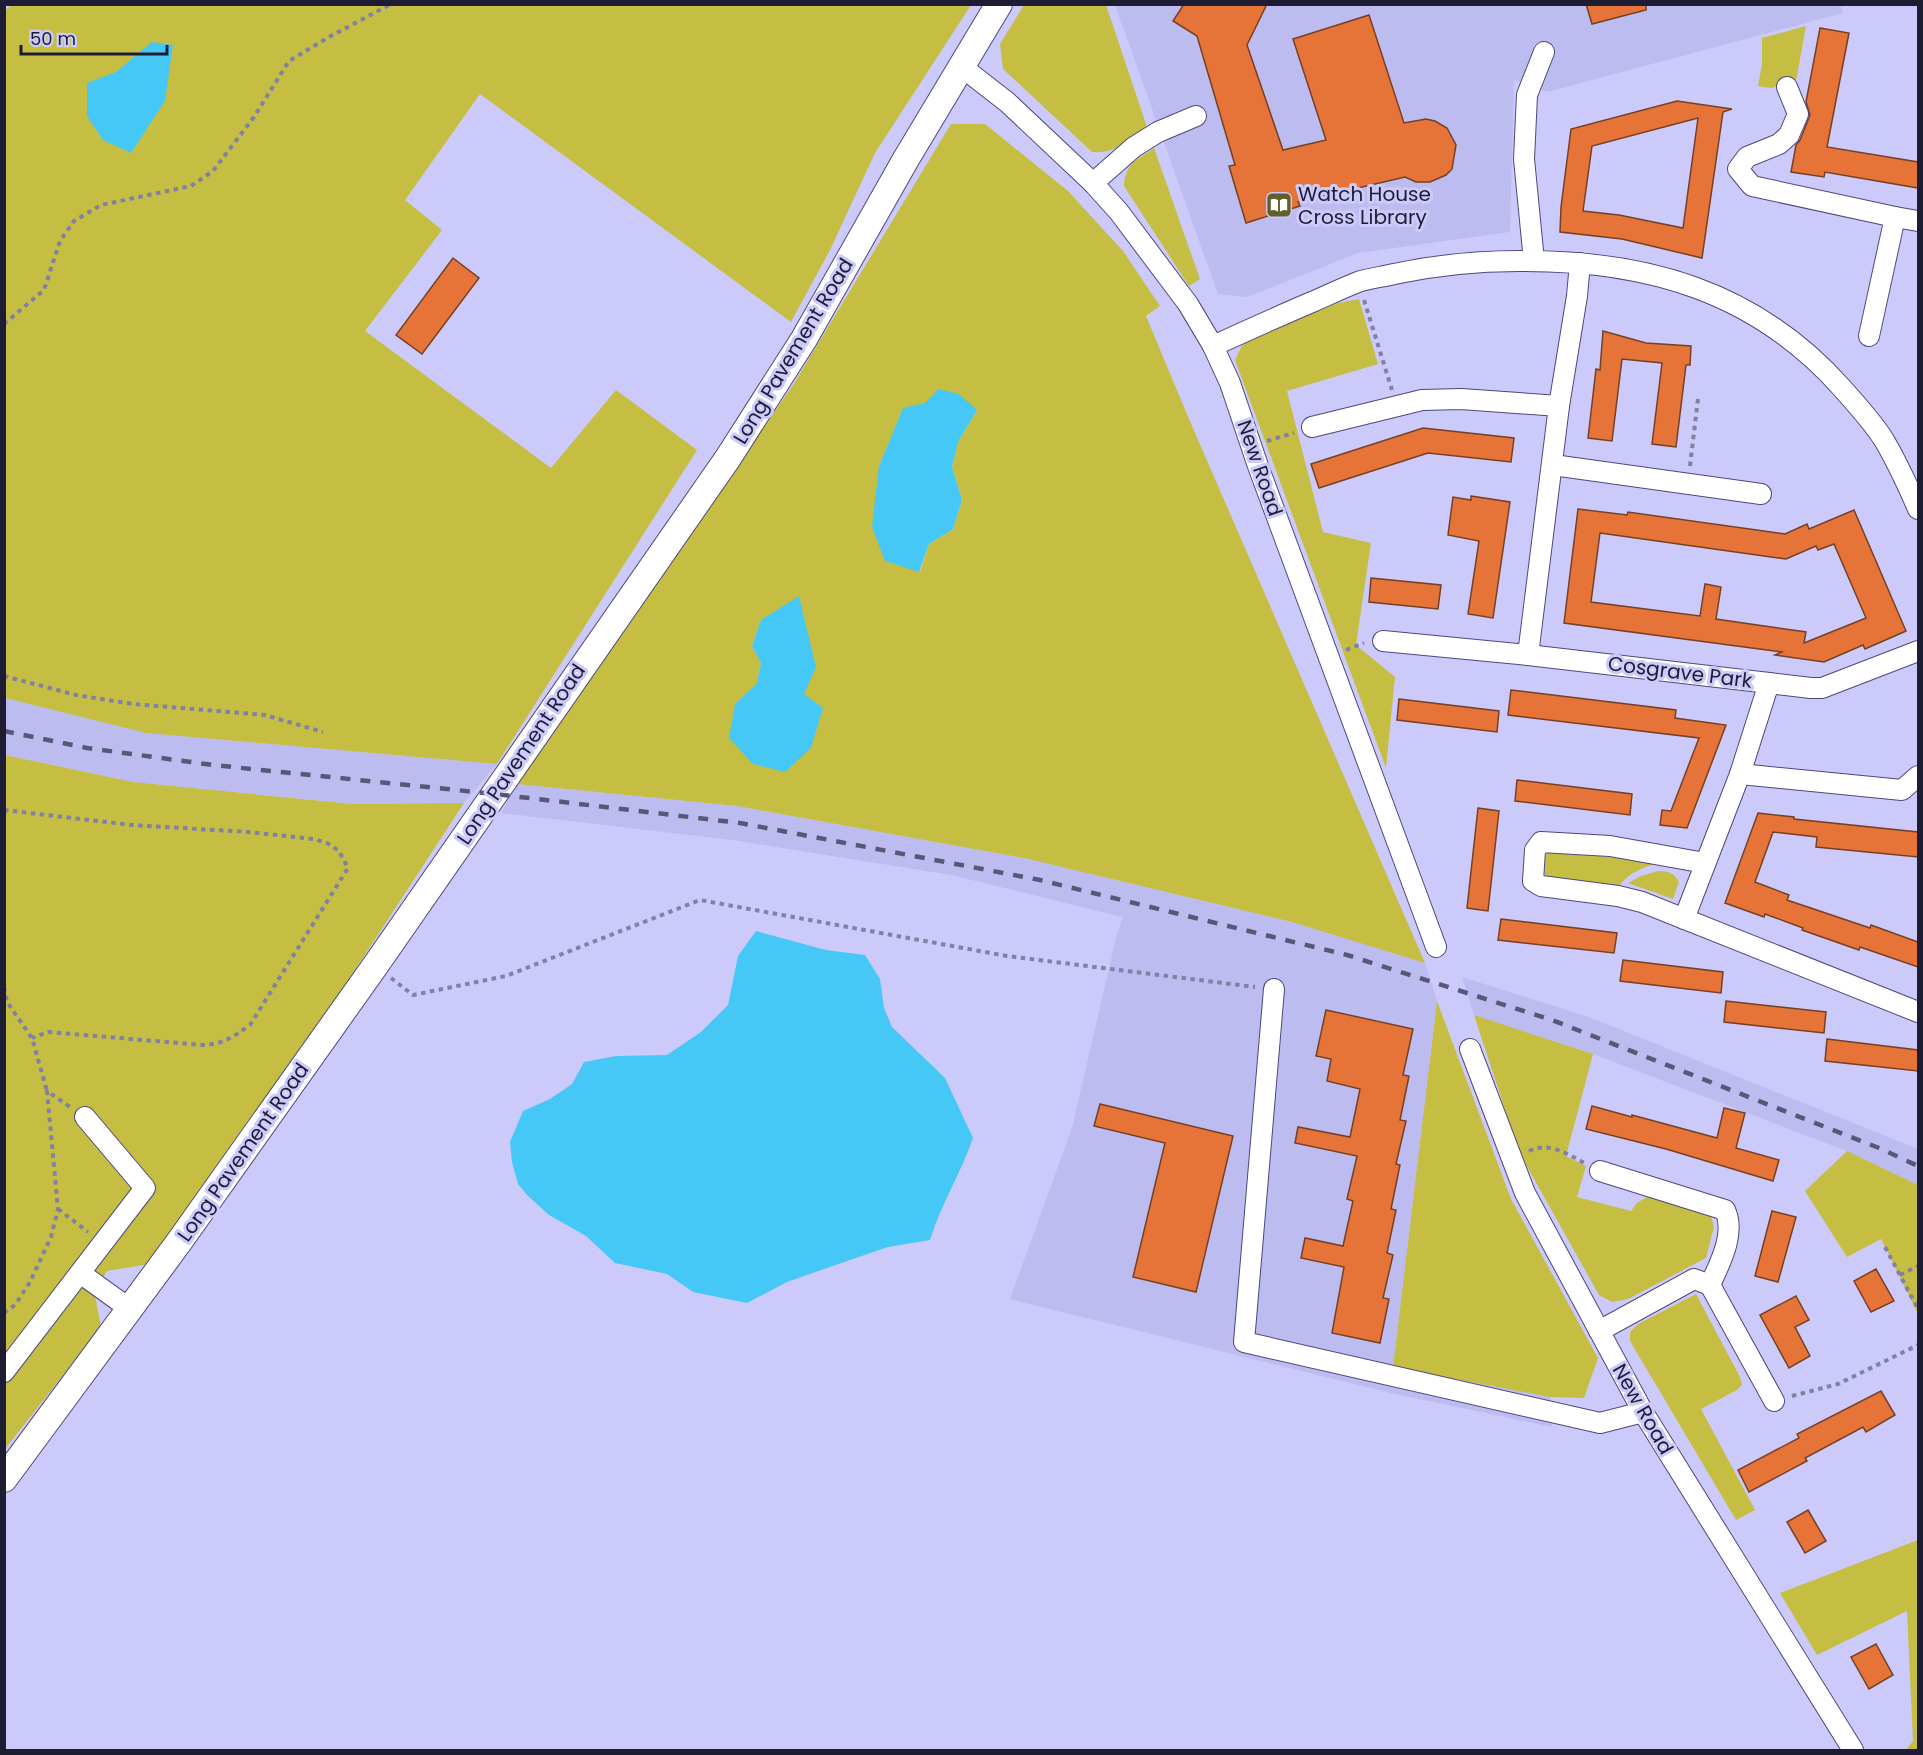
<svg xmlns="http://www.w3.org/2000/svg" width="1923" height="1755" viewBox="0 0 1923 1755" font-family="Poppins,sans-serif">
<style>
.built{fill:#bdbcf1}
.green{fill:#c5be42;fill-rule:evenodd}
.water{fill:#46c8f6}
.building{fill:#e67337;stroke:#764025;stroke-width:1.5;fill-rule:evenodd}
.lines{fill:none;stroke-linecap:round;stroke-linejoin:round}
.minor-casing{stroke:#4d487c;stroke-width:22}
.major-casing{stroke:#4d487c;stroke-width:28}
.path{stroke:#8280a5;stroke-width:4;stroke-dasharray:4.5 4.5;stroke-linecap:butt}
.minor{stroke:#fff;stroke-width:20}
.major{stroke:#fff;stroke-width:26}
.rail{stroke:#595777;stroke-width:4.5;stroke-dasharray:10 10;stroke-linecap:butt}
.labels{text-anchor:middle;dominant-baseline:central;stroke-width:6;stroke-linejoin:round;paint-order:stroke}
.poi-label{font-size:20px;fill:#1e1c33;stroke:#cccafb;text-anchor:start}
.street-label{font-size:20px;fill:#1e1c33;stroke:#cccafb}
</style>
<rect width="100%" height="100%" fill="#cccafb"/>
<g class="built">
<path d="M1840 4 1843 13 1547 92 1514 80 1510 232 1358 253 1247 297 1218 294 1115 5Z"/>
<path d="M5 698 146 733 497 764 464 803 353 804 133 782 5 755Z"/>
<path d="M517 784 737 806 1024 858 1292 922 1425 963 1437 1001 1393 1367 1550 1397 1552 1427 1391 1393 1010 1299 1072 1128 1117 934 1123 917 951 875 732 840 501 813Z"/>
<path d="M1462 977 1589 1017 1918 1149V1185L1847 1151 1593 1054 1474 1015Z"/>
</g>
<g class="green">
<path d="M13 4 971 5 875 153 830 250 791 322 480 94 405 200 442 230 365 331 551 468 616 390 697 450 497 764 146 733 5 698V10Z"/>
<path d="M1024 5H1106L1148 130C1130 141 1113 154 1092 152L1003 69 1000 44Z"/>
<path d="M1806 26 1796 81 1771 88 1758 86 1762 64V38Z"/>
<path d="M951 124H985L1068 191 1123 251 1160 306 1146 316 1189 419 1425 963 1292 922 1024 858 737 806 517 784 793 385ZM925 403 977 410 958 442 952 467 962 500 953 529 929 544 920 572 879 466 903 409ZM777 611 804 694 735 704 757 683 761 663 752 646 761 620Z"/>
<path d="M1154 148 1200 279 1189 286 1124 186C1125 164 1137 160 1154 148Z"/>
<path d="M1359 299 1378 364 1287 391 1323 532 1371 543 1356 645 1395 677 1386 768 1235 360 1245 339 1322 306Z"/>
<path d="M5 755 133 782 352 804 464 803 321 1022 149 1264 107 1271 94 1290 101 1327 5 1449Z"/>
<path d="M1548 850 1660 863C1642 867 1630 872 1618 887L1545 877 1544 861Z"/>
<path d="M1658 871C1669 871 1674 873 1679 882L1673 899 1628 883 1641 876Z"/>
<path d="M1437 1001 1511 1199 1598 1358 1584 1398 1550 1397 1393 1367Z"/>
<path d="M1474 1015 1593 1054 1566 1156 1586 1166 1577 1197 1631 1211 1637 1203 1647 1197 1711 1216 1714 1227 1706 1258 1628 1299 1612 1302 1599 1295 1519 1152Z"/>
<path d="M1847 1151 1918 1185V1314L1881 1239 1847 1257 1805 1191Z"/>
<path d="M1696 1294 1740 1377 1742 1385 1737 1390 1701 1409 1755 1510 1736 1520 1630 1341V1332L1638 1324Z"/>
<path d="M1918 1540V1750H1906L1913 1741 1907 1611 1817 1655 1780 1593Z"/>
</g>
<g class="water">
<path d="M152 42 173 45 165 101 131 153 103 140 87 116V83L116 72Z"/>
<path d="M938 389 959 394 977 410 958 442 952 467 962 500 953 529 929 544 919 572 885 561 872 527 879 466 903 408 925 403Z"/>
<path d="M799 596 816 667 804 694 823 708 811 748 785 772 753 764 729 738 735 704 757 683 761 663 752 646 761 620Z"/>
<path d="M756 931 826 950 865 955 880 979 884 1008 892 1027 945 1078 973 1138C961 1173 941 1204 930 1240L888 1247 850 1260 787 1282 747 1303 693 1292 667 1274 615 1263 586 1236 549 1215 528 1196 518 1184 512 1162 510 1142 523 1111 550 1099 572 1084 584 1062 616 1056 667 1055 701 1032 728 1005 738 956Z"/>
</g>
<g class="building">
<path d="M1184 4H1267L1247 45 1283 150 1326 140 1293 39 1369 15 1404 123 1426 119 1435 121 1447 128 1456 145 1452 169 1446 175 1430 182H1416L1405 177 1298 202 1300 206 1246 223 1229 166 1235 165 1197 36 1173 21Z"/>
<path d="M1586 4H1646V10L1592 24Z"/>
<path d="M1820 28 1849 33 1827 147 1918 162V188L1825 172 1824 177 1791 172 1796 145 1800 140 1810 115 1806 102Z"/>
<path d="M1677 101 1732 109 1723 112 1702 258 1622 239 1560 232 1561 207 1571 129ZM1698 118 1683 228 1619 215 1583 211 1592 146Z"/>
<path d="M453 258 479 278 422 354 396 335Z"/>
<path d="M1603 331 1646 343 1691 346 1690 365H1686L1676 447 1652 444 1662 363 1622 359 1612 441 1588 438 1596 369 1600 370Z"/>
<path d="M1423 428 1514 438 1511 462 1428 453 1319 488 1311 464Z"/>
<path d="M1471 496 1510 502 1493 618 1468 614 1479 541 1448 535 1453 497 1471 500Z"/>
<path d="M1578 509 1627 515 1628 512 1785 534 1807 524 1809 529 1854 510 1906 631 1865 649 1863 645 1824 662 1775 655 1782 652 1564 623ZM1600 533 1786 559 1816 546 1818 550 1834 544 1866 618 1804 643 1806 632 1716 619 1721 587 1705 584 1700 616 1591 602Z"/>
<path d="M1371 578 1441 585 1438 609 1369 602Z"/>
<path d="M1511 690 1676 710 1675 718 1726 725 1687 828 1660 825 1662 810 1671 811 1699 738 1508 715Z"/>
<path d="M1399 699 1499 711 1497 732 1397 720Z"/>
<path d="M1517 780 1632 794 1630 815 1515 801Z"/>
<path d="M1478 808 1499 811 1488 911 1467 908Z"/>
<path d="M1758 813 1794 817V819L1918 832V857L1816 847 1817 837 1773 832 1755 882 1789 895 1787 900 1870 928 1871 925 1918 942V967L1860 947 1859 950 1802 930 1803 928 1765 914 1764 917 1725 903Z"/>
<path d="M1501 919 1617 933 1614 953 1498 940Z"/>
<path d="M1623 960 1723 972 1721 993 1620 981Z"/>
<path d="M1726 1001 1826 1012 1824 1033 1724 1022Z"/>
<path d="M1326 1010 1413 1029 1403 1075 1409 1076 1400 1120 1406 1121 1396 1164 1400 1165 1391 1209 1396 1210 1387 1253 1393 1255 1383 1298 1389 1299 1380 1343 1332 1333 1344 1267 1301 1258 1305 1238 1343 1246 1353 1201 1347 1199 1357 1156 1295 1143 1298 1127 1350 1137 1360 1089 1327 1081 1331 1059 1316 1056Z"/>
<path d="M1827 1039 1918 1050V1071L1825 1061Z"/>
<path d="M1100 1104 1233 1136 1196 1292 1133 1277 1165 1143 1094 1126Z"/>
<path d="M1592 1106 1632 1117V1115L1717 1138 1724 1108 1745 1113 1736 1148 1779 1160 1773 1181 1666 1149 1586 1129Z"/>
<path d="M1772 1211 1796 1217 1778 1282 1755 1276Z"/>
<path d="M1876 1269 1894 1301 1871 1312 1854 1281Z"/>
<path d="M1796 1296 1809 1320 1795 1327 1810 1356 1789 1368 1760 1315Z"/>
<path d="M1881 1391 1895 1415 1866 1432 1863 1427 1805 1458 1807 1461 1749 1492 1738 1470 1799 1438 1797 1434Z"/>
<path d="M1808 1510 1826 1541 1805 1553 1787 1522Z"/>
<path d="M1876 1644 1893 1675 1869 1689 1851 1657Z"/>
</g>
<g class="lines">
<defs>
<g id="minor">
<path d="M962 67 1007 102 1093 183 1119 212 1188 304 1213 346 1230 383 1258 466 1436 947"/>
<path d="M1787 87 1798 114 1789 135 1779 144 1747 157 1738 169 1752 186 1895 217"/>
<path d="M1093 183 1134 147 1158 132 1196 116"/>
<path d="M1534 261 1524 159 1527 95 1544 52"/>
<path d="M1869 336 1895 217 1918 221"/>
<path d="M1213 346C1246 331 1279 316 1312 302 1328 295 1343 288 1358 282 1370 278 1382 277 1394 274 1436 265 1476 261 1519 261 1646 260 1755 291 1841 387 1856 404 1872 421 1884 440 1897 462 1908 486 1918 509"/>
<path d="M1312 427 1422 400 1461 399 1559 406"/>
<path d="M1553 465 1761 494"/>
<path d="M1383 641 1528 655 1769 683 1740 774 1684 919"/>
<path d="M1528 655 1559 406 1577 296 1580 263"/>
<path d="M1769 683 1811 688H1822L1918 651"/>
<path d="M1740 774 1902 790 1918 776"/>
<path d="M1705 863 1610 846 1541 842 1535 850 1533 881 1541 886 1618 896 1642 902 1918 1012"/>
<path d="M1274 989 1244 1342 1600 1423 1643 1412"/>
<path d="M1470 1049 1525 1193 1643 1412 1853 1750"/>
<path d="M1600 1171 1725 1210C1736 1233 1720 1263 1710 1285"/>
<path d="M80 1273 130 1309"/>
<path d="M1599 1331 1694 1279 1710 1285 1774 1401"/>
<path d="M4 1372 145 1188 85 1117"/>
</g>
<path id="major" d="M4 1479 179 1242 375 966 728 458 804 339 906 159 999 4"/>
</defs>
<use href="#minor" class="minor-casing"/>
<use href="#major" class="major-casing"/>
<g class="path">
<path d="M1364 300 1392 390"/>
<path d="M4 324 44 290 60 241 74 221 101 205 191 186 213 171 254 117 289 61 329 37 391 4"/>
<path d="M1267 441 1294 433"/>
<path d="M1690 466 1698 399"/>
<path d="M1346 650 1364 643"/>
<path d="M4 676 76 695 133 704 265 715 323 732"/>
<path d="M4 810 132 825 248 832 314 839 327 843 339 851 348 868 250 1025C233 1037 224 1044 203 1045L48 1032 32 1038"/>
<path d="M391 978 413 995 506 976 700 900 1007 956 1255 987"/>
<path d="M4 987 7 1002 32 1038 47 1091"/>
<path d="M1529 1151C1548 1141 1568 1154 1586 1164"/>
<path d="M58 1209 88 1232"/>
<path d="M1885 1247 1918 1309"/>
<path d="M1900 1275 1918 1266"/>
<path d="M4 1313 15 1305 30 1282 51 1237 58 1209 47 1091 70 1107"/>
<path d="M1792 1396 1838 1384 1918 1345"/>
</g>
<use href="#minor" class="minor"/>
<use href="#major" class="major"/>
<path class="rail" d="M4 731 87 748 213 765 495 794 740 823 1040 880 1347 955 1552 1020 1879 1148 1918 1166"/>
</g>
<defs>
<symbol id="library-square" viewBox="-11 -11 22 22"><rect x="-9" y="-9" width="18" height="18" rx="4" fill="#625f2c" stroke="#cccafb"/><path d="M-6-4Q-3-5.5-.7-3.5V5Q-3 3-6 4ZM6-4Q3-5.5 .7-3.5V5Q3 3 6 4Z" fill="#fff"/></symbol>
</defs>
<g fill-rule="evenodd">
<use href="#library-square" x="1264" y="190" width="30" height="30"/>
</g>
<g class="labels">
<g class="poi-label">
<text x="1298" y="194">Watch House<tspan x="1298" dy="23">Cross Library</tspan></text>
</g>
<g class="street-label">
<text transform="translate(793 351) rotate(-59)">Long Pavement Road</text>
<text transform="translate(1260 468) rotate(71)">New Road</text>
<text transform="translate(1680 672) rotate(7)">Cosgrave Park</text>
<text transform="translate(521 754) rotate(-56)">Long Pavement Road</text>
<text transform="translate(243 1152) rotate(-55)">Long Pavement Road</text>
<text transform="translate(1643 1409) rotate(60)">New Road</text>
</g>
</g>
<rect width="1923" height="1755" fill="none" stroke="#1e1c33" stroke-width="12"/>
<path d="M21 45v9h146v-9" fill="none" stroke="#1e1c33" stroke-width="3"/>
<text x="30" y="45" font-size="18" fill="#1e1c33" stroke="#cccafb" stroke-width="4.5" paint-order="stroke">50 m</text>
</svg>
